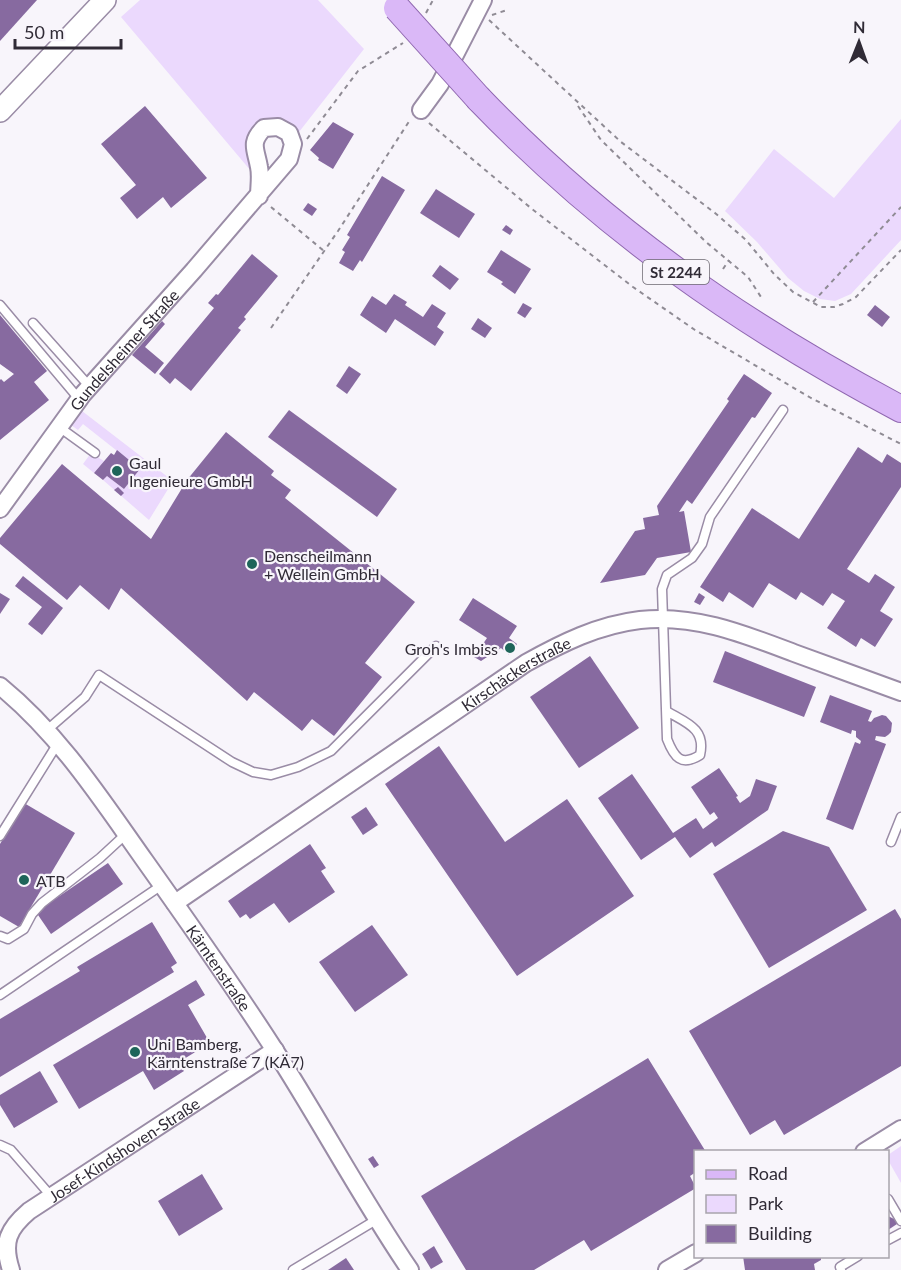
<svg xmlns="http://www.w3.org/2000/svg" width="901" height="1270" viewBox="0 0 901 1270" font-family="Lato,sans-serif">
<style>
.green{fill:#ebd9fd}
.building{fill:#876aa0}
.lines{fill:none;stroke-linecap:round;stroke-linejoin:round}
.service-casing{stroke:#9a8ca6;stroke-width:11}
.minor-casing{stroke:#9a8ca6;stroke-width:20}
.tertiary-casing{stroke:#9a8ca6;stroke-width:24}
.primary-casing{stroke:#8f67b0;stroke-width:28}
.path{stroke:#8f8b94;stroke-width:2;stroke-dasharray:4.5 4.5;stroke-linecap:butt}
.service{stroke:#fff;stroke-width:8}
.minor{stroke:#fff;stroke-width:16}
.tertiary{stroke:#fff;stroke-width:21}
.primary{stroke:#dab8f7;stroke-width:26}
.primary-bridge-casing{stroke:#8f67b0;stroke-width:28;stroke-linecap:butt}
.primary-bridge{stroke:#dab8f7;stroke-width:26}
.poi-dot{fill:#1e655a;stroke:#f8f5fb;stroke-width:2}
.labels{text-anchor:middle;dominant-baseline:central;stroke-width:4.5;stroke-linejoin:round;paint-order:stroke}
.shield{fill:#f8f5fb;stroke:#6c6871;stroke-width:1.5}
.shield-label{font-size:15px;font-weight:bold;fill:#302b36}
.street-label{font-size:16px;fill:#302b36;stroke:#f8f5fb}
.poi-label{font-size:16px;fill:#302b36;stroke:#f8f5fb;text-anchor:start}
</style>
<rect width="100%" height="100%" fill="#f8f5fb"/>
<g class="green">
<path d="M140 0H318L364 49 299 132C294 129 289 123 283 121 268 115 249 125 247 142 246 152 249 162 251 171L121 17Z"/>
<path d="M901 119V240L851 294 835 301 820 299 804 291 788 278 757 242 725 211 774 149 834 198Z"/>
<path d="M82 411 173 481 149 520 103 480 107 476 124 489 140 469 83 424 78 430 71 425Z"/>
<path d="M91 453 104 461 94 473 83 464Z"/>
<path d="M901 1146V1183L888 1160V1155Z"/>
</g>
<g class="building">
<path d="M0 0H37L0 41Z"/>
<path d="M145 106 207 178 171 208 163 197 137 219 120 198 136 185 101 144Z"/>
<path d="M333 122 354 134 333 169 318 160 319 158 310 150Z"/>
<path d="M382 176 405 190 362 262 360 260 353 271 339 263 345 252 342 250 350 237 347 235Z"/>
<path d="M436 189 475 214 459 238 420 213Z"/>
<path d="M308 203 317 209 312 216 303 210Z"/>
<path d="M506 225 513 230 510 235 502 230Z"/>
<path d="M501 250 531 269 515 294 501 284 503 282 487 272Z"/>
<path d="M252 254 278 276 244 317 246 319 238 328 241 330 191 391 175 378 170 384 159 374 214 308 208 303 216 294 218 295Z"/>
<path d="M440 265 459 279 450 290 432 276Z"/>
<path d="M394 294 407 302 405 305 423 317 432 304 446 313 437 327 444 332 435 346 395 319 386 333 360 315 372 296 386 305Z"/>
<path d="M523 303 532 308 525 318 517 313Z"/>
<path d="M875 305 890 317 882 327 867 315Z"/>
<path d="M0 315 47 371 34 382 49 400 0 440V380L1 379 4 382 14 374 0 364Z"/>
<path d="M478 318 492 328 485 338 471 329Z"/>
<path d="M162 321 165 324 145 347 164 363 155 374 132 355Z"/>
<path d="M349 366 361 374 347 394 336 386Z"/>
<path d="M744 374 772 393 755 418 752 417 692 504 687 500 679 512 684 511 691 552 657 558 645 575 600 583 635 531 645 529 643 518 659 515 657 506 729 401 727 399Z"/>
<path d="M289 410 397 489 377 517 268 437Z"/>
<path d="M226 432 274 471 271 475 291 490 285 498 415 602 365 663 382 677 334 736 312 719 302 731 254 692 247 701 121 588 109 610 80 585 67 600 0 544V538L62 464 151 539 187 480Z"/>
<path d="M858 447 882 463 887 454 901 463V487L847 569 869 583 875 574 895 587 880 611 893 619 875 647 861 638 856 647 827 628 845 601 832 593 823 606 801 592 796 600 769 583 753 608 729 592 723 602 700 587 752 508 799 539Z"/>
<path d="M117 450 140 469 124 489 107 476 103 480 94 473 111 453 114 455Z"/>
<path d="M118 487 124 493 121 496 114 490Z"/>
<path d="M23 576 63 608 42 635 28 624 42 607 15 586Z"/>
<path d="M0 593 10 599 0 614Z"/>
<path d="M699 593 705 597 700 605 694 602Z"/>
<path d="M473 598 517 626 509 638 517 644 509 655 501 648 481 661 474 657 487 638 459 620Z"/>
<path d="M725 651 816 687 804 717 713 682Z"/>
<path d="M590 656 639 728 579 768 530 697Z"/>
<path d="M830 695 872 711 868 721 871 722 874 718 882 715 886 716 892 723 891 732 888 735 885 737 876 736 875 740 886 744 853 830 826 819 855 742 860 744 861 741 856 737V731L852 730 851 734 820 722Z"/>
<path d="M439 746 505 842 567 799 634 896 517 976 385 784Z"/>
<path d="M719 768 738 796 736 797 740 803 750 796 756 779 777 786 768 810 715 847 712 842 690 858 675 837 641 860 598 798 632 774 673 833 696 818 703 829 718 818 714 812 710 815 691 787Z"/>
<path d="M24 803 75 833 19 927 0 916V844Z"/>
<path d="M366 807 378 825 363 835 351 817Z"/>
<path d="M783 831 829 847 867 910 769 968 713 874Z"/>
<path d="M310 844 326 868 321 871 335 892 289 923 274 903 250 919 246 914 240 918 228 901Z"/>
<path d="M108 863 123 884 51 934 36 912Z"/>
<path d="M895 909 901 919V1066L784 1135 775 1120 750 1135 689 1031Z"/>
<path d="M152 922 177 963 171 967 174 972 0 1077V1019L80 971 77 967Z"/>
<path d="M372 925 408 975 355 1012 319 962Z"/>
<path d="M196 980 205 995 188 1005 210 1043 179 1062 184 1071 154 1090 143 1071 79 1109 53 1065Z"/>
<path d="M648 1058 706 1152H696V1172L690 1176 696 1188 591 1251 584 1240 534 1270H466L421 1196Z"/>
<path d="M40 1071 58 1102 14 1128 0 1105V1095Z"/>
<path d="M373 1156 379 1165 374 1168 368 1159Z"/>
<path d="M202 1174 223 1209 179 1236 158 1201Z"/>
<path d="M888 1216 900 1222 888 1230Z"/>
<path d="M434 1246 443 1262 431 1269 422 1254Z"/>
<path d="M743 1256H821V1260L814 1264 815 1270H745Z"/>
<path d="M346 1258 354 1270H328Z"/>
</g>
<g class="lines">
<defs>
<g id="service">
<path d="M0 305 79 399"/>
<path d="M33 323 90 387"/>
<path d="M59 427 95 453"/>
<path d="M668 712C687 723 706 729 700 755 681 767 674 757 667 739L662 589 667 575 692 558 702 544 710 517 783 410"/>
<path d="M47 730 85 697 99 675 232 762 253 772 271 775 298 767 331 751 436 646"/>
<path d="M0 836 58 743"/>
<path d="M891 842 901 817"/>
<path d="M0 936 8 939 24 929 32 914 42 903 100 858 126 834"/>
<path d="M0 995 162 885"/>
<path d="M0 1145 11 1150 51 1196"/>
<path d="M888 1199 901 1221"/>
<path d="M888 1240 901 1233"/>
<path d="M293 1270 376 1220"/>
<path d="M841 1270 840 1267 858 1256"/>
</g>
<g id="minor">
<path d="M421 110 440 84 483 0"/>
<path id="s1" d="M0 509 83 394 194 270 289 159 293 144 289 133 278 127 264 128C249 143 256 149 259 167 261 176 259 187 259 196"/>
<path id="s2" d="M0 686C60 735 101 799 145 861 189 923 233 985 274 1049 321 1122 361 1198 410 1270"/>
<path id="s3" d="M175 903 526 663C562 643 598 625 640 620 695 614 744 634 794 653 830 666 865 679 901 692"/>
<path d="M864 1152 901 1129"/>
<path id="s4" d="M11 1270C2 1242 8 1229 29 1211L275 1050"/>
<path d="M667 1270 696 1253"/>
</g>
<path id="tertiary" d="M0 111 105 0"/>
<path id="primary" d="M479 99C604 229 742 325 901 409"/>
</defs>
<use href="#service" class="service-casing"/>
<use href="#minor" class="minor-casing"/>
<use href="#tertiary" class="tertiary-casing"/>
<use href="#primary" class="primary-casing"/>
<g class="path">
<path d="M426 13 433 0"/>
<path d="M492 15 507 10"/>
<path d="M489 20 621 142 715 213 746 240 774 274 793 292 821 307H834L843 304 856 297 901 250"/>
<path d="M578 106 601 140 706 242 748 277 761 297"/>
<path d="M429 123 532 209 633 287 695 330 811 398 901 444"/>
<path d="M307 139 358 71 403 43"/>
<path d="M271 207 324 251"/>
<path d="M723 269 729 260"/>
<path d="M813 302 901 207"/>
<path d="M271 328 338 231 410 120"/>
</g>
<use href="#service" class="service"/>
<use href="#minor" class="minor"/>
<use href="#tertiary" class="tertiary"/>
<use href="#primary" class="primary"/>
<defs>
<path id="primary-bridge" d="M397 8 479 99"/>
</defs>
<use href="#primary-bridge" class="primary-bridge-casing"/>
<use href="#primary-bridge" class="primary-bridge"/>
</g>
<g class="poi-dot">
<circle cx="117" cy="471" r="6"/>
<circle cx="252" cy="564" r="6"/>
<circle cx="510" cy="648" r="6"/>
<circle cx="24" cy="880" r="6"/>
<circle cx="135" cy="1052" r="6"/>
</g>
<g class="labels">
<rect class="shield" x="643" y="260" width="66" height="24" rx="4.5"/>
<g class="shield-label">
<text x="676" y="272">St 2244</text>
</g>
<g class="street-label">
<text stroke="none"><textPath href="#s1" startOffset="202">Gundelsheimer Straße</textPath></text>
<text stroke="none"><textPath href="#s3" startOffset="411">Kirschäckerstraße</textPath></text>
<text stroke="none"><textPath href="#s2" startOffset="358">Kärntenstraße</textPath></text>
<text stroke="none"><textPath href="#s4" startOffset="180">Josef-Kindshoven-Straße</textPath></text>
</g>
<g class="poi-label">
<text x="129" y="462">Gaul<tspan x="129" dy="18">Ingenieure GmbH</tspan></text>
<text x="264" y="555">Denscheilmann<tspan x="264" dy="18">+ Wellein GmbH</tspan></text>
<text x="498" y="648" text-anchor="end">Groh's Imbiss</text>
<text x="36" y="880">ATB</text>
<text x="147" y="1043">Uni Bamberg,<tspan x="147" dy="18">Kärntenstraße 7 (KÄ7)</tspan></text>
</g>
</g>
<rect x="694" y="1150" width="195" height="108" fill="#f8f5fb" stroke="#a8a4ac" stroke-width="1.5"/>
<rect x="706" y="1170" width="30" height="9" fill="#dab8f7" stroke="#a8a4ac" stroke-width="1.5"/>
<text x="748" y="1180" font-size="18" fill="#302b36">Road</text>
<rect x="706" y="1195" width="30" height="18" fill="#ebd9fd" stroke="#a8a4ac" stroke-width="1.5"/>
<text x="748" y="1210" font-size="18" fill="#302b36">Park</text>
<rect x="706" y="1225" width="30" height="18" fill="#876aa0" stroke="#a8a4ac" stroke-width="1.5"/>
<text x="748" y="1240" font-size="18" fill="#302b36">Building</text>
<g transform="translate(859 42) rotate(1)" stroke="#f8f5fb" stroke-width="4.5" paint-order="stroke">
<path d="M0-4.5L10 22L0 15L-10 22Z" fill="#302b36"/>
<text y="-9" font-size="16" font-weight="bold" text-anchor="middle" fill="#302b36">N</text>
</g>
<path d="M15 39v9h106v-9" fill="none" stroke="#302b36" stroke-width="3"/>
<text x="24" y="39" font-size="18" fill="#302b36" stroke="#f8f5fb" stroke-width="4.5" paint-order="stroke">50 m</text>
</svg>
